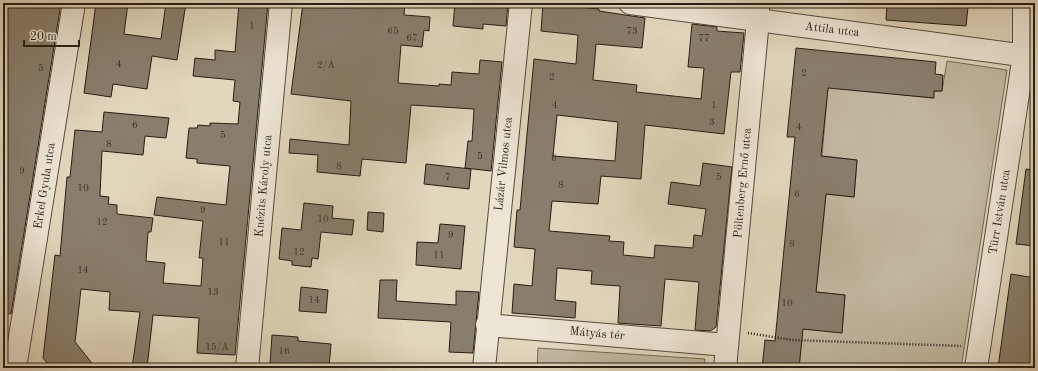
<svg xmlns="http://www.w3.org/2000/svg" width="1038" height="371" viewBox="0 0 1038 371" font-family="'Old Standard TT',serif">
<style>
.green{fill:#c1b7a0;stroke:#746a5a}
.building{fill:#887e6c;stroke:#271d15;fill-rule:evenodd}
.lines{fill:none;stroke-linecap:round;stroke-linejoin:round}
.minor-casing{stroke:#564c3f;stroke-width:24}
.path{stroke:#271d15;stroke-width:2.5;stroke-dasharray:1 2;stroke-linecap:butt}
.minor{stroke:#ece5d4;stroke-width:22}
.labels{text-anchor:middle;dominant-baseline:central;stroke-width:4;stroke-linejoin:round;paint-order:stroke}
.number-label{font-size:10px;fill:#3f352b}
.street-label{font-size:12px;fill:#271d15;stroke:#ece5d4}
</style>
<rect width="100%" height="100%" fill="#e1d7bd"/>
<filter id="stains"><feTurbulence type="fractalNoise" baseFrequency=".005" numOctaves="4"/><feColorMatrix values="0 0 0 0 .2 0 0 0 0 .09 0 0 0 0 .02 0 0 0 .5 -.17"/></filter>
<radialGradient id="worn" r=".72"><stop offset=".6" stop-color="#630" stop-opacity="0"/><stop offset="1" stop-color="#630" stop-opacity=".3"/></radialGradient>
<g class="green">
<path d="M947 61 1007 70 961 368H799L802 329 842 332 845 295 816 292 826 194 854 197 857 160 822 156 828 87 933 98 934 91H942Z"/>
<path d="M538 348 705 359 704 368H537Z"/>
</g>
<g class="building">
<path d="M3 3H61L11 314 3 313V216L6 197 4 196 5 190H3V56L5 41 3 40Z"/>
<path d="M96 3H128L124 34 161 39 166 3H186L177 60 152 56 147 89 113 84 111 97 84 93Z"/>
<path d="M239 3H268L235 355 197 353 199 318 153 315 147 368H132L140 312 109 310 110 292 81 289 75 342 96 368H51L43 358 55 255 60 256 67 177H70L75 130 102 132 104 112 169 118 166 138 145 136 143 155 102 151 100 196 109 197 108 204 117 205V214L153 218 151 232H148L146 261 165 263 163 283 201 286 203 258H199L203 221 154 215 157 197 226 205 230 166 197 163V159L186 158 189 128H197L198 125 210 126V123L238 124 240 102 233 101 235 80 193 76 195 58 215 60V50L235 52Z"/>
<path d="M303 3H405L404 15 430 17 429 31 424 30 422 47 401 45 398 83 439 86V84L451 85 452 72 479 74 480 60 502 62 491 171 465 168 468 141H472L474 109 411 105 406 163 362 159 360 176 317 172 318 155 289 153 290 139 349 145 351 101 291 94Z"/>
<path d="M455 3H508L506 26 483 24V29L453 26Z"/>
<path d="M543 3 599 9V11L645 18 642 48 596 44 593 80 637 85 636 92 701 99 704 68 688 67 692 24 717 27V31L744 33 740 72H731L724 134 645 125 641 179 601 176 598 204 552 201 549 231 610 236 609 241 624 242 623 255 654 258 655 245 693 248 694 235 702 236 706 209 668 204 671 182 700 186 703 163 732 167 716 327 710 331 695 330 699 282 665 279 661 326 618 323 620 286 591 284 592 271 557 268 555 300 576 302 575 318 512 313 514 284 532 286 535 249 514 247 517 210H520L534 59 576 64 578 35 541 31ZM557 115 618 122 615 161 553 156Z"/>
<path d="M887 3H944V5L968 7 966 26 886 20Z"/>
<path d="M796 48 936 62 935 74 943 75 942 91H934V98L828 88 821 156 857 160 854 197 826 194 816 292 845 295 842 333 803 329 799 368H762L765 340 775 341 795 137H787Z"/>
<path d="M426 164 471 169 469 189 424 184Z"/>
<path d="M1026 169 1035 170V246L1016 244Z"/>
<path d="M304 203 333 206 332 218 354 220 352 235 321 232 318 259 312 258 311 267 292 265V261L279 259 282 228 301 230Z"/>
<path d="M368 212 384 213 383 232 367 230Z"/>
<path d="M440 224 465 226 461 269 416 265 417 242 438 243Z"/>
<path d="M1011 274 1035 278 1034 368H998Z"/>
<path d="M380 280H397L396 301 456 305V291L479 292 473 353 449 352 451 322 378 318Z"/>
<path d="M301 287 328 290 326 313 299 311Z"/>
<path d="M272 335 298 337V341L331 344 329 368 270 364Z"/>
</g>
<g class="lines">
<defs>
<g id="minor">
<path d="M630 3 1035 57"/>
<path d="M487 325 727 345"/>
<path d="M15 368 74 3"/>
<path d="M247 368 281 3"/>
<path d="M484 368 521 3"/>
<path d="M725 368 758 20V3"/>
<path d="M976 368 1024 55V3"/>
</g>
</defs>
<use href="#minor" class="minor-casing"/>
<path class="path" d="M748 333 792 340 961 346"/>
<use href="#minor" class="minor"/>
</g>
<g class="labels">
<g class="number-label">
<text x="252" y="26">1</text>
<text x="393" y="31">65</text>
<text x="632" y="31">73</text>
<text x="412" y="38">67</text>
<text x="704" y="38">77</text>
<text x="119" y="64">4</text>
<text x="326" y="65">2/A</text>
<text x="41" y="68">5</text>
<text x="804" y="73">2</text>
<text x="552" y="77">2</text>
<text x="555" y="105">4</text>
<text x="714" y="105">1</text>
<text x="712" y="122">3</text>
<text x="135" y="125">6</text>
<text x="799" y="127">4</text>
<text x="223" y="135">5</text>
<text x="109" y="144">8</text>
<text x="480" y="156">5</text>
<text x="554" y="158">6</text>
<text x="339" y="166">8</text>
<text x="22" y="171">9</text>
<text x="448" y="177">7</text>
<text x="719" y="177">5</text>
<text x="561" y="185">8</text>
<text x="83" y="188">10</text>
<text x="797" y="194">6</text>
<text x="203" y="210">9</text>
<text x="323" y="219">10</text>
<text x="102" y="222">12</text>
<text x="451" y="235">9</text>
<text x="224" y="242">11</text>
<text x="792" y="244">8</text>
<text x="299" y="252">12</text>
<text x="439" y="255">11</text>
<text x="83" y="270">14</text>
<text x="213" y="292">13</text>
<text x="314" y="300">14</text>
<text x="787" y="303">10</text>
<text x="217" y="347">15/A</text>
<text x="284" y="351">16</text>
</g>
<g class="street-label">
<text transform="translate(832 30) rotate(7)">Attila utca</text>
<text transform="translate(504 164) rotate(-84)">Lázár Vilmos utca</text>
<text transform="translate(743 183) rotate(-85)">Pöltenberg Ernő utca</text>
<text transform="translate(45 186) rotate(-81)">Erkel Gyula utca</text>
<text transform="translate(264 186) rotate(-85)">Knézits Károly utca</text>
<text transform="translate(1000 212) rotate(-81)">Türr István utca</text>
<text transform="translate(597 334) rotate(5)">Mátyás tér</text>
</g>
</g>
<rect width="1038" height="371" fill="none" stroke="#e1d7bd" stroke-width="16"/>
<rect x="4" y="4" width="1030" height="363" fill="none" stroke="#271d15" stroke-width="2"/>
<rect x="8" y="8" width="1022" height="355" fill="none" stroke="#271d15"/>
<path d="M24 40v6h55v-6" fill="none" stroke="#271d15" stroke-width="2"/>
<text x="30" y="40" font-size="12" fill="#271d15" stroke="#ece5d4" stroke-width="3" paint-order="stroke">20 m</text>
<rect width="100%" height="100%" filter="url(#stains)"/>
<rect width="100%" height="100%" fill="url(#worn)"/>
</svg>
